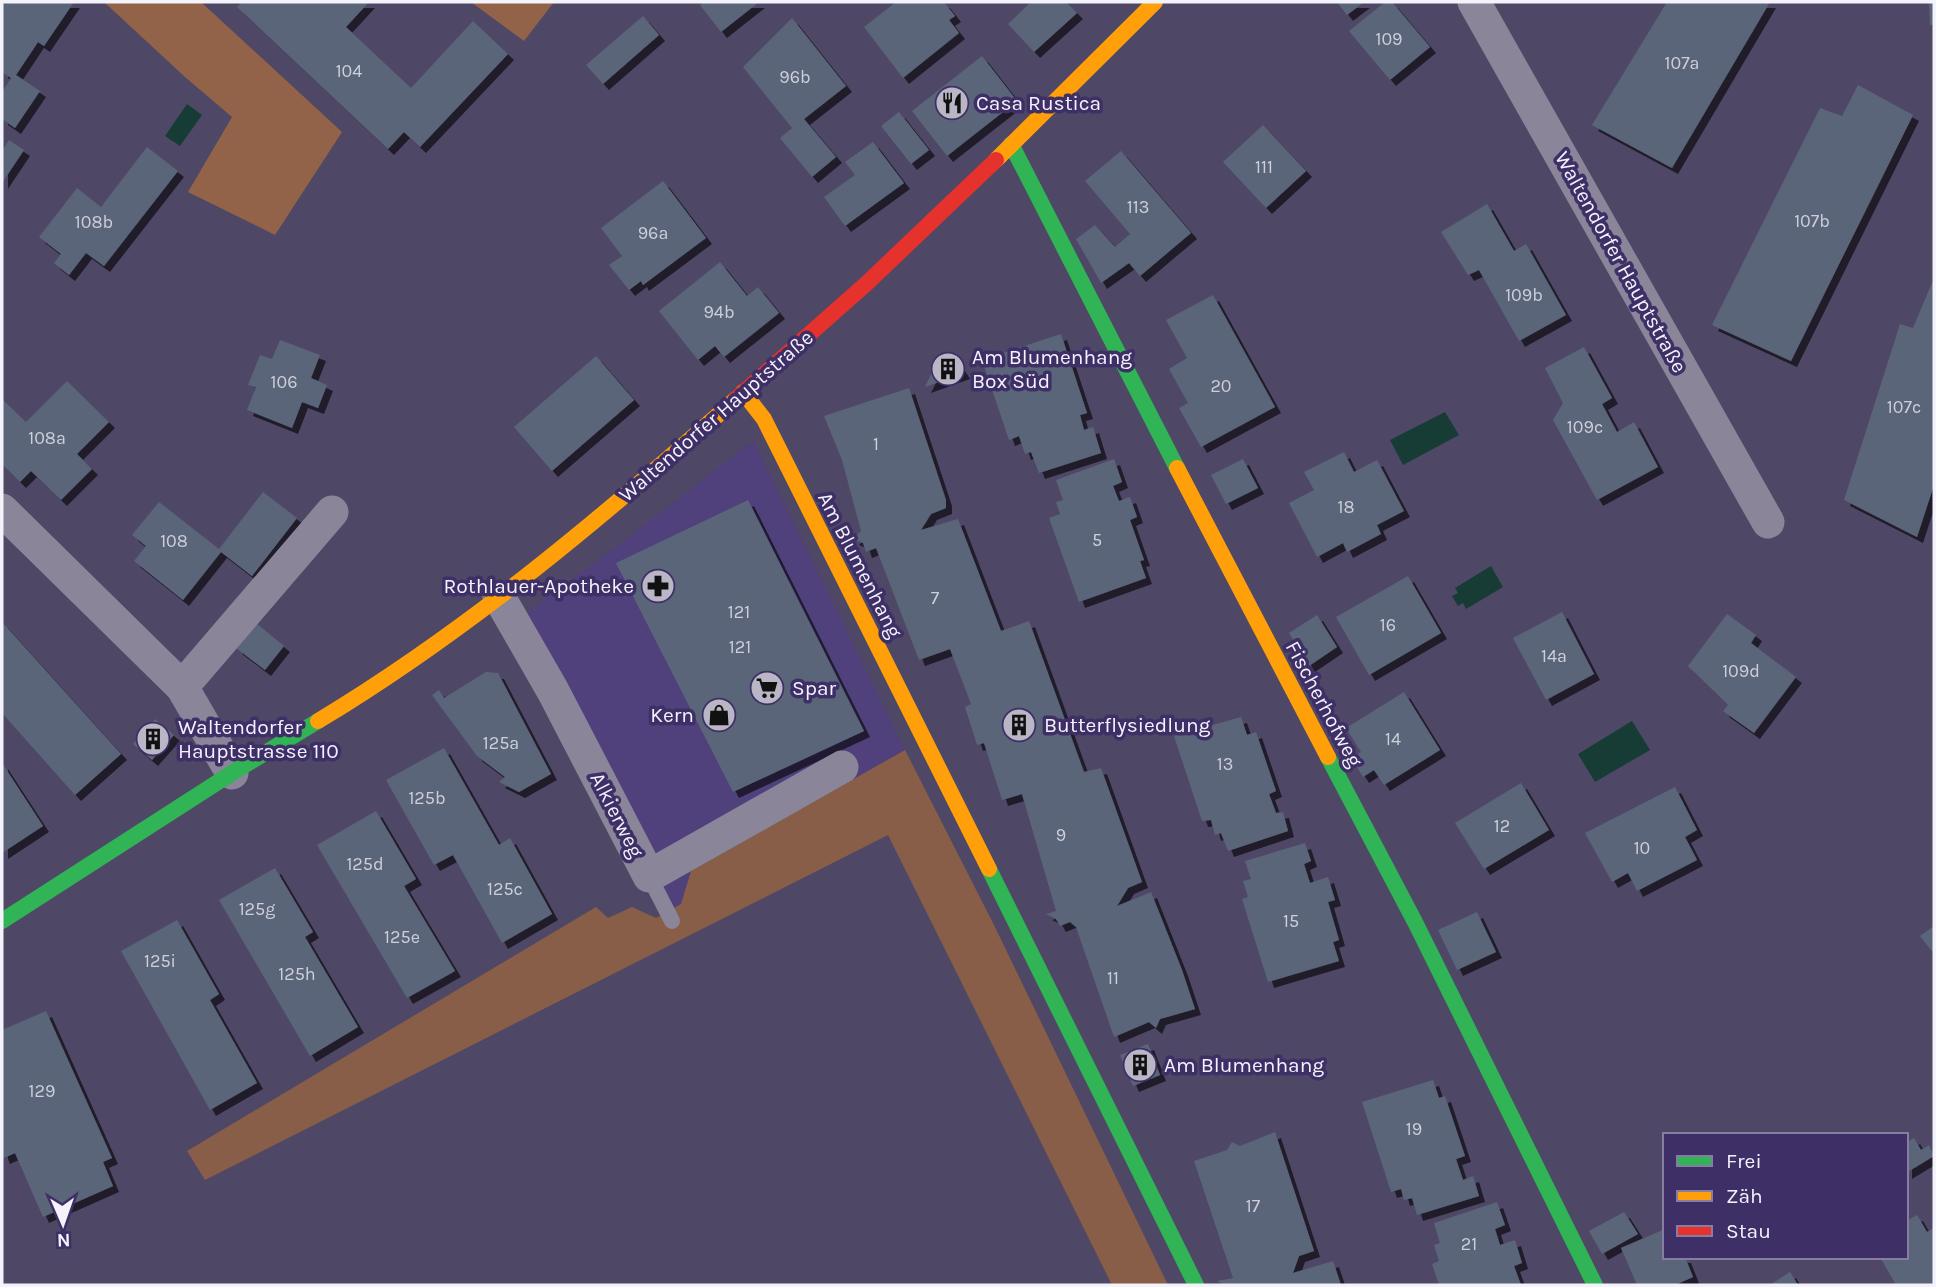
<svg xmlns="http://www.w3.org/2000/svg" width="1936" height="1287" viewBox="0 0 1936 1287" font-family="Karla,sans-serif">
<style>
.built{fill:#50407c}
.green{fill:#885e48}
.forest{fill:#926349}
.water{fill:#173c35}
.building{fill:#5a657a;filter:url(#shadow)}
.lines{fill:none;stroke-linecap:round;stroke-linejoin:round}
.lane{stroke:#8a8599;stroke-width:16}
.street{stroke:#8a8599;stroke-width:33}
.fast{stroke:#30b455;stroke-width:16}
.slow{stroke:#ff9f0a;stroke-width:16}
.jam{stroke:#e5322d;stroke-width:16}
.labels{text-anchor:middle;dominant-baseline:central;stroke-width:7;stroke-linejoin:round;paint-order:stroke}
.number-label{font-size:18px;fill:#cecfda}
.poi-label{font-size:21px;fill:#f4f2fa;stroke:#3e2f67;text-anchor:start}
.street-label{font-size:21px;fill:#f4f2fa;stroke:#3e2f67}
</style>
<defs>
<filter id="shadow"><feDropShadow dx="6" dy="6" stdDeviation="0" flood-color="#0009"/></filter>
</defs>
<rect width="100%" height="100%" fill="#4f4766"/>
<path class="built" d="M753 441 905 750 691 871 681 904 669 911 514 622 620 544Z"/>
<path class="green" d="M905 750 994 925 1168 1285H1112L888 835 205 1180 187 1151 596 907 608 918 632 907 656 918 681 904 691 871Z"/>
<g class="forest">
<path d="M104 2H201L342 132 275 235 188 192 232 117 185 77Z"/>
<path d="M471 2H554L524 41Z"/>
</g>
<g class="water">
<path d="M187 104 202 115 180 146 165 136Z"/>
<path d="M1445 412 1459 435 1403 465 1390 440Z"/>
<path d="M1491 566 1503 587 1466 609 1463 603 1458 606 1452 596 1458 593 1455 588Z"/>
<path d="M1632 721 1650 750 1595 782 1578 754Z"/>
</g>
<g class="building">
<path d="M2 2H74L44 46 38 42 16 75 40 91 15 128 2 119V92L11 78 2 72Z"/>
<path d="M242 2H369L346 27 411 88 473 21 508 54 420 147 404 132 388 149 237 7Z"/>
<path d="M704 2H759L721 32 700 5Z"/>
<path d="M896 2H944L955 16 949 20 959 33 903 78 864 27Z"/>
<path d="M1031 2H1066L1077 13 1034 52 1008 24Z"/>
<path d="M1337 2H1364L1347 15Z"/>
<path d="M1385 2H1392L1430 47 1390 80 1349 31Z"/>
<path d="M1667 2H1770L1672 168 1592 125Z"/>
<path d="M1929 2H1934V25H1930Z"/>
<path d="M643 16 659 35 603 84 586 65Z"/>
<path d="M792 18 846 86 804 119 836 157 812 177 780 138 792 128 743 67Z"/>
<path d="M982 56 1017 101 947 156 912 111Z"/>
<path d="M1858 85 1913 115 1791 361 1712 325 1820 108 1842 116Z"/>
<path d="M899 112 929 150 911 164 881 126Z"/>
<path d="M1263 125 1306 171 1266 208 1223 162Z"/>
<path d="M9 140 24 150 2 183V151Z"/>
<path d="M873 142 904 183 845 226 824 197 855 175 845 162Z"/>
<path d="M147 147 178 171 104 266 86 253 69 275 54 263 61 254 39 237 77 188 101 207Z"/>
<path d="M1121 151 1191 233 1140 276 1129 263 1101 283 1076 239 1095 225 1115 247 1130 234 1085 181Z"/>
<path d="M663 181 706 238 643 285 641 281 629 290 609 265 622 256 601 228Z"/>
<path d="M1487 204 1514 251 1526 244 1566 315 1519 341 1479 270 1468 275 1441 232Z"/>
<path d="M720 262 747 296 758 287 779 313 724 357 715 346 698 360 659 311Z"/>
<path d="M1934 278V485L1917 537 1844 500 1900 324 1913 328Z"/>
<path d="M1213 295 1275 407 1201 447 1179 408 1188 403 1169 369 1187 358 1166 320Z"/>
<path d="M1061 334 1087 413 1080 415 1084 430 1093 427 1101 453 1039 473 1031 452 1025 454 1019 436 1009 440 982 360Z"/>
<path d="M280 340 320 355 311 378 327 385 318 408 302 402 292 428 247 410 256 387 248 385 260 355 272 359Z"/>
<path d="M1584 347 1612 398 1602 404 1617 432 1634 422 1658 467 1597 500 1553 420 1563 403 1545 368Z"/>
<path d="M596 356 634 400 552 471 514 427Z"/>
<path d="M939 358 959 365 964 373 925 387Z"/>
<path d="M67 381 109 422 77 454 92 469 61 500 31 471 20 482 2 464V399L26 422Z"/>
<path d="M909 388 946 500V508L931 514 921 530 958 519 1001 631 1029 621 1084 772 1101 768 1142 882 1128 888 1117 906 1151 892 1182 970 1195 1009 1160 1019 1156 1028 1149 1022 1114 1037 1076 927 1070 922 1060 926 1056 919 1046 914 1056 911 1022 794 1002 800 984 743 977 745 965 707 971 704 950 649 919 660 876 548 866 552 863 543 853 539 861 531 842 460 824 416Z"/>
<path d="M1344 452 1354 472 1377 460 1404 511 1377 525 1381 534 1347 552 1343 543 1317 557 1289 503 1314 490 1304 472Z"/>
<path d="M1114 459 1122 482 1113 486 1119 501 1130 497 1137 517 1130 520 1144 560 1140 561 1146 578 1079 602 1049 518 1060 514 1056 502 1063 500 1056 480Z"/>
<path d="M1243 459 1258 488 1226 504 1211 475Z"/>
<path d="M263 492 297 518 252 576 221 552 183 600 134 561 146 546 132 535 159 502 219 549Z"/>
<path d="M748 500 864 731 733 792 616 563Z"/>
<path d="M1408 576 1441 633 1369 675 1336 617Z"/>
<path d="M1562 612 1594 674 1546 700 1513 638Z"/>
<path d="M1727 614 1756 635 1751 643 1796 677 1754 733 1723 711 1728 705 1688 666Z"/>
<path d="M1317 615 1337 647 1309 666 1289 633Z"/>
<path d="M2 622 121 754 75 795 2 713Z"/>
<path d="M256 623 284 646 265 670 236 648Z"/>
<path d="M486 672 498 673 551 774 519 792 499 782 505 777 477 756 432 695 439 690 444 698Z"/>
<path d="M1404 692 1440 750 1384 785 1374 770 1363 777 1351 758 1361 752 1346 728Z"/>
<path d="M1241 717 1247 735 1256 732 1276 791 1269 794 1276 813 1283 812 1288 831 1228 851 1221 833 1215 835 1211 820 1202 821 1174 736Z"/>
<path d="M155 719 174 735 152 760 133 744Z"/>
<path d="M444 748 499 845 510 838 552 914 502 943 453 855 434 865 386 780Z"/>
<path d="M2 763 43 826 2 853Z"/>
<path d="M1521 783 1549 830 1484 869 1455 823Z"/>
<path d="M1675 787 1697 830 1685 837 1697 860 1637 891 1628 873 1612 882 1585 833Z"/>
<path d="M376 811 416 879 404 886 455 971 407 998 317 845Z"/>
<path d="M1305 843 1311 861 1304 864 1310 883 1328 877 1335 900 1328 902 1339 940 1333 942 1339 961 1268 982 1242 899 1248 897 1243 881 1251 879 1245 861Z"/>
<path d="M275 868 313 932 305 937 358 1027 310 1056 219 900Z"/>
<path d="M1477 912 1496 952 1457 970 1438 930Z"/>
<path d="M177 920 219 994 210 1000 257 1083 210 1110 121 951Z"/>
<path d="M1934 926V954L1920 936Z"/>
<path d="M46 1011 112 1158 103 1162 113 1186 43 1217 15 1153 4 1158 2 1153V1030Z"/>
<path d="M1148 1044 1160 1075 1133 1086 1120 1055Z"/>
<path d="M1433 1080 1439 1098 1445 1096 1465 1156 1456 1159 1463 1180 1473 1176 1479 1196 1417 1215 1412 1198 1404 1200 1401 1189 1391 1192 1362 1102Z"/>
<path d="M1275 1132 1314 1251 1299 1256 1293 1273 1333 1261 1341 1285H1224L1217 1281 1233 1278 1194 1161 1227 1150 1232 1142 1240 1146Z"/>
<path d="M1914 1138 1921 1150 1929 1145 1934 1156 1906 1173V1143Z"/>
<path d="M1497 1202 1505 1225 1495 1229 1500 1245 1515 1240 1522 1263 1514 1266 1521 1285H1439L1432 1264 1439 1261 1434 1245 1440 1243 1434 1223Z"/>
<path d="M1624 1212 1638 1234 1602 1254 1589 1231Z"/>
<path d="M1917 1215 1927 1232 1934 1228V1285H1896L1880 1257H1906V1221Z"/>
<path d="M1665 1229V1257H1685L1693 1277 1675 1285H1637L1621 1248Z"/>
<path d="M1790 1272 1798 1285H1770Z"/>
</g>
<g class="lines">
<path class="lane" d="M649 876 672 921"/>
<g class="street">
<path d="M1474 2 1768 522"/>
<path d="M2 510 182 687 232 773"/>
<path d="M499 597 553 691 649 876 842 767"/>
<path d="M182 687 332 512"/>
</g>
<g class="fast">
<path d="M1011 144 1177 468"/>
<path d="M1328 757 1415 922 1595 1285"/>
<path d="M989 869 1196 1285"/>
<path d="M2 921 232 773 318 721"/>
</g>
<g class="slow">
<path d="M996 160 1155 2"/>
<path d="M743 392 764 419 989 869"/>
<path d="M1177 468 1328 757"/>
<path d="M318 721C469 630 604 516 736 399"/>
</g>
<path class="jam" d="M736 399 866 284 996 160"/>
</g>
<defs>
<symbol id="restaurant-disc" viewBox="-11 -11 22 22"><circle r="9.5" fill="#bab6c6" stroke="#3e2f67"/><path d="M-5-6h1v4h1v-4h1v4h1v-4h1v5L-1.5 .5V6h-2V.5L-5-1ZM5-6V6H3V1.5H1.5Q1.5-4 5-6Z" fill="#111"/></symbol>
<symbol id="building-disc" viewBox="-11 -11 22 22"><circle r="9.5" fill="#bab6c6" stroke="#3e2f67"/><path d="M-4-6H4V6H1V3H-1V6H-4ZM-2.5-4.3h1.7v1.8h-1.7ZM.8-4.3h1.7v1.8H.8ZM-2.5-1h1.7V.8h-1.7ZM.8-1h1.7V.8H.8Z" fill="#111"/></symbol>
<symbol id="pharmacy-disc" viewBox="-11 -11 22 22"><circle r="9.5" fill="#bab6c6" stroke="#3e2f67"/><path d="M-2-6h4v4h4v4h-4v4h-4v-4h-4v-4h4Z" fill="#111"/></symbol>
<symbol id="supermarket-disc" viewBox="-11 -11 22 22"><circle r="9.5" fill="#bab6c6" stroke="#3e2f67"/><path d="M-6-5.5h2.5l.6 2H6L4.5 2H-2.5L-4.4-4H-6ZM-1.5 3.2a1.3 1.3 0 1 0 .1 0ZM3 3.2a1.3 1.3 0 1 0 .1 0Z" fill="#111"/></symbol>
<symbol id="shop-disc" viewBox="-11 -11 22 22"><circle r="9.5" fill="#bab6c6" stroke="#3e2f67"/><path d="M-5-2.5h2.3a2.7 3.5 0 0 1 5.4 0H5L5.5 6h-11ZM-1.5-2.5h3a1.5 2.3 0 0 0-3 0Z" fill="#111"/></symbol>
</defs>
<g fill-rule="evenodd">
<use href="#restaurant-disc" x="933" y="84" width="38" height="38"/>
<use href="#building-disc" x="929" y="350" width="38" height="38"/>
<use href="#pharmacy-disc" x="639" y="567" width="38" height="38"/>
<use href="#supermarket-disc" x="748" y="669" width="38" height="38"/>
<use href="#shop-disc" x="700" y="696" width="38" height="38"/>
<use href="#building-disc" x="1000" y="706" width="38" height="38"/>
<use href="#building-disc" x="134" y="720" width="38" height="38"/>
<use href="#building-disc" x="1121" y="1046" width="38" height="38"/>
</g>
<g class="labels">
<g class="number-label">
<text x="1389" y="39">109</text>
<text x="1682" y="63">107a</text>
<text x="349" y="71">104</text>
<text x="795" y="77">96b</text>
<text x="1264" y="167">111</text>
<text x="1138" y="207">113</text>
<text x="1812" y="221">107b</text>
<text x="94" y="222">108b</text>
<text x="653" y="233">96a</text>
<text x="1524" y="295">109b</text>
<text x="719" y="312">94b</text>
<text x="284" y="382">106</text>
<text x="1221" y="386">20</text>
<text x="1904" y="407">107c</text>
<text x="1585" y="427">109c</text>
<text x="47" y="438">108a</text>
<text x="876" y="444">1</text>
<text x="1346" y="507">18</text>
<text x="1097" y="540">5</text>
<text x="174" y="541">108</text>
<text x="935" y="598">7</text>
<text x="739" y="612">121</text>
<text x="1388" y="625">16</text>
<text x="740" y="647">121</text>
<text x="1554" y="656">14a</text>
<text x="1741" y="671">109d</text>
<text x="1393" y="739">14</text>
<text x="501" y="743">125a</text>
<text x="1225" y="764">13</text>
<text x="427" y="798">125b</text>
<text x="1502" y="826">12</text>
<text x="1061" y="835">9</text>
<text x="1642" y="848">10</text>
<text x="365" y="864">125d</text>
<text x="505" y="889">125c</text>
<text x="257" y="909">125g</text>
<text x="1291" y="921">15</text>
<text x="402" y="937">125e</text>
<text x="160" y="961">125i</text>
<text x="297" y="974">125h</text>
<text x="1113" y="978">11</text>
<text x="42" y="1091">129</text>
<text x="1414" y="1129">19</text>
<text x="1253" y="1206">17</text>
<text x="1469" y="1244">21</text>
</g>
<g class="poi-label">
<text x="976" y="103">Casa Rustica</text>
<text x="972" y="357">Am Blumenhang<tspan x="972" dy="24">Box Süd</tspan></text>
<text x="634" y="586" text-anchor="end">Rothlauer-Apotheke</text>
<text x="792" y="688">Spar</text>
<text x="694" y="715" text-anchor="end">Kern</text>
<text x="1044" y="725">Butterflysiedlung</text>
<text x="178" y="727">Waltendorfer<tspan x="178" dy="24">Hauptstrasse 110</tspan></text>
<text x="1164" y="1065">Am Blumenhang</text>
</g>
<g class="street-label">
<text transform="translate(1621 262) rotate(61)">Waltendorfer Hauptstraße</text>
<text transform="translate(716 416) rotate(-41)">Waltendorfer Hauptstraße</text>
<text transform="translate(860 565) rotate(63)">Am Blumenhang</text>
<text transform="translate(1324 704) rotate(62)">Fischerhofweg</text>
<text transform="translate(617 815) rotate(63)">Alkierweg</text>
</g>
</g>
<rect width="1936" height="1287" fill="none" stroke="#f4f2fa" stroke-width="7"/>
<rect x="1663" y="1133" width="245" height="126" fill="#3e2f67" stroke="#877da2" stroke-width="2"/>
<rect x="1677" y="1156" width="35" height="10" fill="#30b455" stroke="#877da2" stroke-width="2"/>
<text x="1726" y="1168" font-size="21" fill="#f4f2fa">Frei</text>
<rect x="1677" y="1191" width="35" height="10" fill="#ff9f0a" stroke="#877da2" stroke-width="2"/>
<text x="1726" y="1203" font-size="21" fill="#f4f2fa">Zäh</text>
<rect x="1677" y="1226" width="35" height="10" fill="#e5322d" stroke="#877da2" stroke-width="2"/>
<text x="1726" y="1238" font-size="21" fill="#f4f2fa">Stau</text>
<g transform="translate(63 1224) rotate(178)" stroke="#3e2f67" stroke-width="5" paint-order="stroke">
<path d="M0-5L12 26L0 18L-12 26Z" fill="#f4f2fa"/>
<text y="-10" font-size="19" font-weight="bold" text-anchor="middle" fill="#f4f2fa">N</text>
</g>
</svg>
